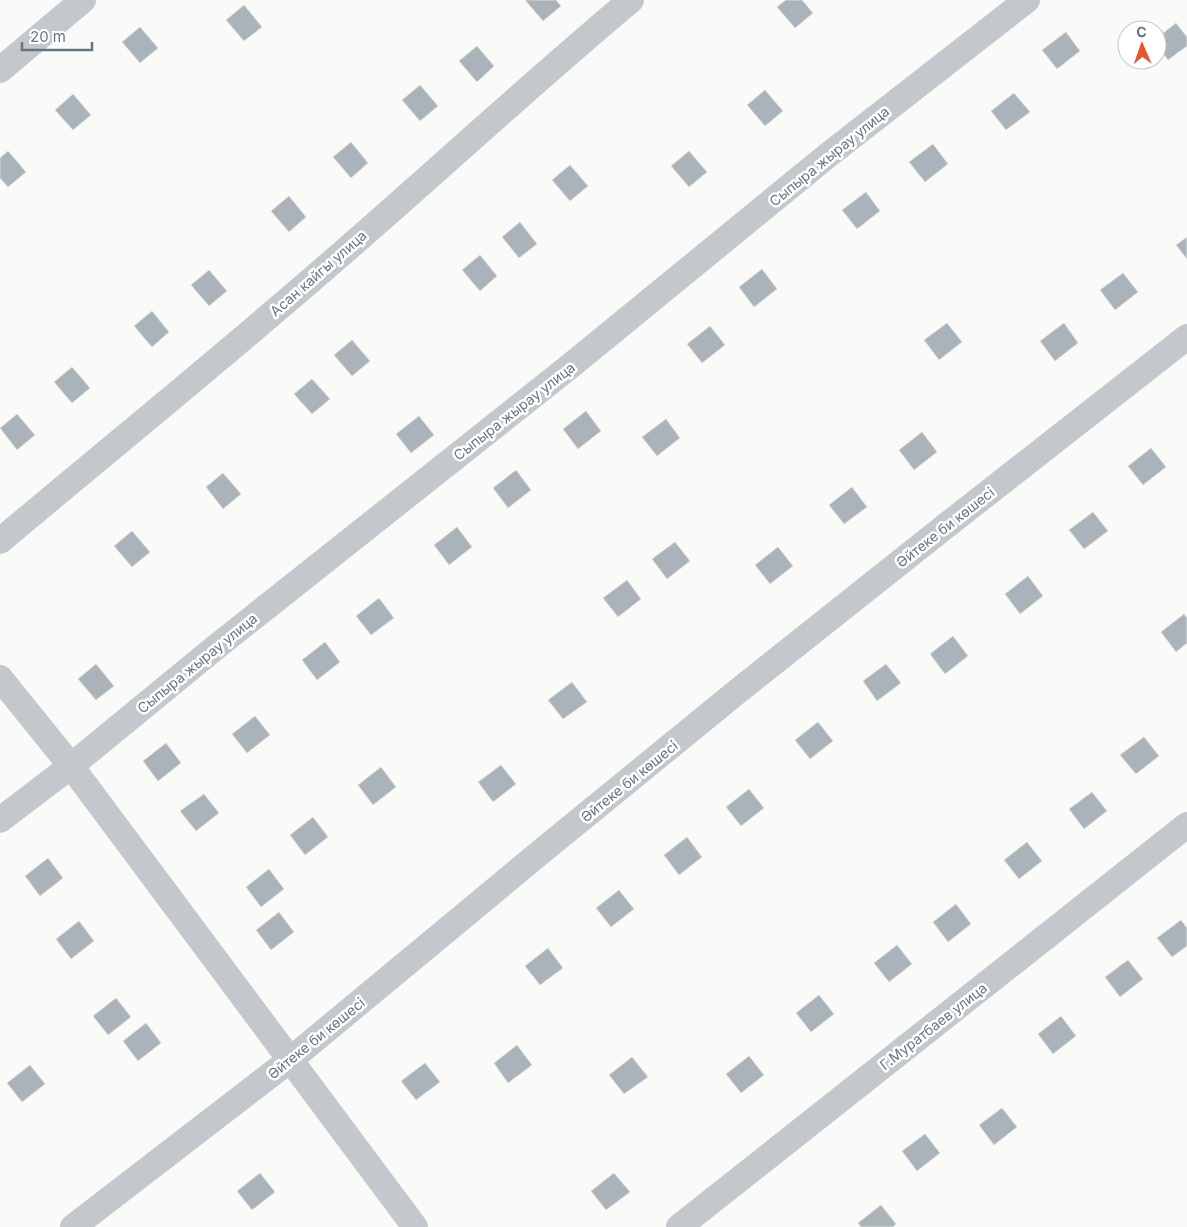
<svg xmlns="http://www.w3.org/2000/svg" width="1187" height="1227" viewBox="0 0 1187 1227" font-family="Inter,sans-serif">
<style>
.building{fill:#aab3b9;stroke:#dcdcda}
.lines{fill:none;stroke-linecap:round;stroke-linejoin:round}
.minor{stroke:#c3c8cc;stroke-width:26}
.labels{text-anchor:middle;dominant-baseline:central;stroke-width:5;stroke-linejoin:round;paint-order:stroke}
.street-label{font-size:14px;fill:#657683;stroke:#fff}
</style>
<rect width="100%" height="100%" fill="#fafaf8"/>
<g class="building">
<path d="M525 0H556L561 6 543 21Z"/>
<path d="M786 0H802L813 13 795 28 777 7Z"/>
<path d="M244 5 262 27 244 41 226 20Z"/>
<path d="M1176 23 1187 37V46L1168 60 1157 46V38Z"/>
<path d="M140 27 158 48 140 63 122 42Z"/>
<path d="M1066 32 1080 51 1057 69 1042 50Z"/>
<path d="M477 46 494 66 477 82 459 61Z"/>
<path d="M420 85 438 106 420 121 402 100Z"/>
<path d="M765 90 783 111 765 126 747 105Z"/>
<path d="M1014 93 1030 112 1006 130 991 111Z"/>
<path d="M73 94 91 115 73 130 55 110Z"/>
<path d="M351 142 368 163 351 178 333 157Z"/>
<path d="M933 144 948 164 925 182 909 162Z"/>
<path d="M8 151 26 172 8 187 0 178V158Z"/>
<path d="M689 151 707 172 689 187 671 166Z"/>
<path d="M570 165 588 186 570 201 552 180Z"/>
<path d="M866 192 880 211 857 229 842 210Z"/>
<path d="M289 196 306 217 289 232 271 211Z"/>
<path d="M520 222 537 244 519 258 502 237Z"/>
<path d="M1187 237V259L1176 245Z"/>
<path d="M480 255 497 276 480 291 462 270Z"/>
<path d="M762 269 777 289 754 307 739 287Z"/>
<path d="M209 270 227 291 209 306 191 285Z"/>
<path d="M1123 273 1138 292 1115 310 1100 290Z"/>
<path d="M152 311 169 332 152 347 134 326Z"/>
<path d="M947 323 962 342 939 360 924 340Z"/>
<path d="M1064 323 1078 343 1055 361 1040 341Z"/>
<path d="M710 326 725 345 702 363 687 344Z"/>
<path d="M352 340 370 361 352 376 334 355Z"/>
<path d="M72 367 90 388 72 403 54 382Z"/>
<path d="M312 379 330 399 312 414 294 394Z"/>
<path d="M586 411 601 431 578 449 563 429Z"/>
<path d="M17 414 35 435 17 450 0 428Z"/>
<path d="M419 416 434 435 411 453 396 434Z"/>
<path d="M666 419 680 438 657 456 642 437Z"/>
<path d="M922 432 937 452 914 470 899 450Z"/>
<path d="M1151 448 1166 467 1143 485 1128 466Z"/>
<path d="M516 470 531 490 508 508 493 488Z"/>
<path d="M223 473 241 494 223 509 206 487Z"/>
<path d="M852 487 867 507 844 524 829 505Z"/>
<path d="M1093 512 1108 531 1084 549 1069 530Z"/>
<path d="M457 527 472 547 449 565 434 545Z"/>
<path d="M132 531 150 552 132 567 114 546Z"/>
<path d="M675 542 690 561 667 579 652 559Z"/>
<path d="M778 547 793 566 770 584 755 565Z"/>
<path d="M1028 576 1043 596 1020 614 1005 594Z"/>
<path d="M627 580 641 599 618 617 603 598Z"/>
<path d="M379 598 394 618 371 635 356 616Z"/>
<path d="M1184 614 1187 618V643L1176 652 1161 632Z"/>
<path d="M953 636 968 656 945 674 930 654Z"/>
<path d="M325 642 340 662 317 680 302 660Z"/>
<path d="M96 664 114 686 96 700 78 679Z"/>
<path d="M886 664 901 683 877 701 863 681Z"/>
<path d="M572 682 587 702 563 719 548 700Z"/>
<path d="M255 716 270 735 247 753 232 734Z"/>
<path d="M818 722 833 741 810 759 795 740Z"/>
<path d="M1144 737 1159 756 1136 774 1120 755Z"/>
<path d="M166 743 181 763 158 781 143 761Z"/>
<path d="M501 765 516 784 493 802 478 782Z"/>
<path d="M381 767 396 787 373 805 358 785Z"/>
<path d="M749 789 764 808 741 826 726 807Z"/>
<path d="M1092 792 1107 811 1084 829 1069 809Z"/>
<path d="M204 794 219 813 196 831 180 811Z"/>
<path d="M313 817 328 837 305 855 290 835Z"/>
<path d="M687 837 702 857 679 875 664 855Z"/>
<path d="M1027 842 1042 861 1019 879 1004 860Z"/>
<path d="M48 858 63 878 40 896 25 876Z"/>
<path d="M269 869 284 889 261 907 246 887Z"/>
<path d="M619 890 634 909 611 927 596 908Z"/>
<path d="M956 904 971 924 948 942 933 922Z"/>
<path d="M279 912 294 932 271 950 256 930Z"/>
<path d="M1181 920 1187 928V946L1172 957 1157 938Z"/>
<path d="M79 921 94 941 71 959 56 939Z"/>
<path d="M897 945 912 964 889 982 874 963Z"/>
<path d="M548 948 563 968 540 985 525 966Z"/>
<path d="M1128 960 1143 979 1120 997 1105 977Z"/>
<path d="M819 995 834 1014 811 1032 796 1013Z"/>
<path d="M116 998 131 1017 108 1035 93 1016Z"/>
<path d="M1061 1016 1076 1036 1053 1054 1038 1034Z"/>
<path d="M146 1023 161 1043 138 1061 123 1041Z"/>
<path d="M517 1045 532 1065 508 1083 494 1063Z"/>
<path d="M749 1056 764 1075 741 1093 726 1074Z"/>
<path d="M632 1057 648 1077 624 1094 609 1075Z"/>
<path d="M425 1063 440 1082 416 1100 401 1081Z"/>
<path d="M30 1065 45 1084 22 1102 7 1083Z"/>
<path d="M1002 1108 1017 1127 994 1145 979 1125Z"/>
<path d="M925 1134 940 1153 917 1171 902 1151Z"/>
<path d="M260 1173 275 1192 252 1210 237 1191Z"/>
<path d="M614 1173 630 1192 606 1210 591 1191Z"/>
<path d="M881 1205 896 1224 893 1227H861L858 1223Z"/>
</g>
<g class="lines">
<g class="minor">
<path d="M0 70 83 0"/>
<path d="M0 541C113 446 228 353 339 256 437 171 532 83 631 0"/>
<path d="M0 678 71 766 415 1227"/>
<path d="M0 820 71 766 216 647 569 367 827 156 1027 0"/>
<path d="M73 1227 290 1060 542 851 738 691 947 525 1187 337"/>
<path d="M679 1227 1187 825"/>
</g>
</g>
<g class="labels">
<g class="street-label">
<text transform="translate(829 156) rotate(-39)">Сыпыра жырау улица</text>
<text transform="translate(318 273) rotate(-41)">Асан кайгы улица</text>
<text transform="translate(514 411) rotate(-38)">Сыпыра жырау улица</text>
<text transform="translate(945 527) rotate(-38)">Әйтеке би көшесі</text>
<text transform="translate(197 663) rotate(-39)">Сыпыра жырау улица</text>
<text transform="translate(629 781) rotate(-39)">Әйтеке би көшесі</text>
<text transform="translate(933 1026) rotate(-38)">Г.Муратбаев улица</text>
<text transform="translate(316 1038) rotate(-39)">Әйтеке би көшесі</text>
</g>
</g>
<g transform="translate(1142 45) rotate(358)"><circle r="24" fill="#ffffff" stroke="#c1c8cd"/>
<path d="M0-4L9 19L0 12L-9 19Z" fill="#e4572e"/>
<text y="-8" font-size="14" font-weight="bold" text-anchor="middle" fill="#657683">С</text>
</g>
<path d="M22 42v8h70v-8" fill="none" stroke="#657683" stroke-width="2.5"/>
<text x="30" y="42" font-size="15" fill="#657683" stroke="#ffffff" stroke-width="4" paint-order="stroke">20 m</text>
</svg>
